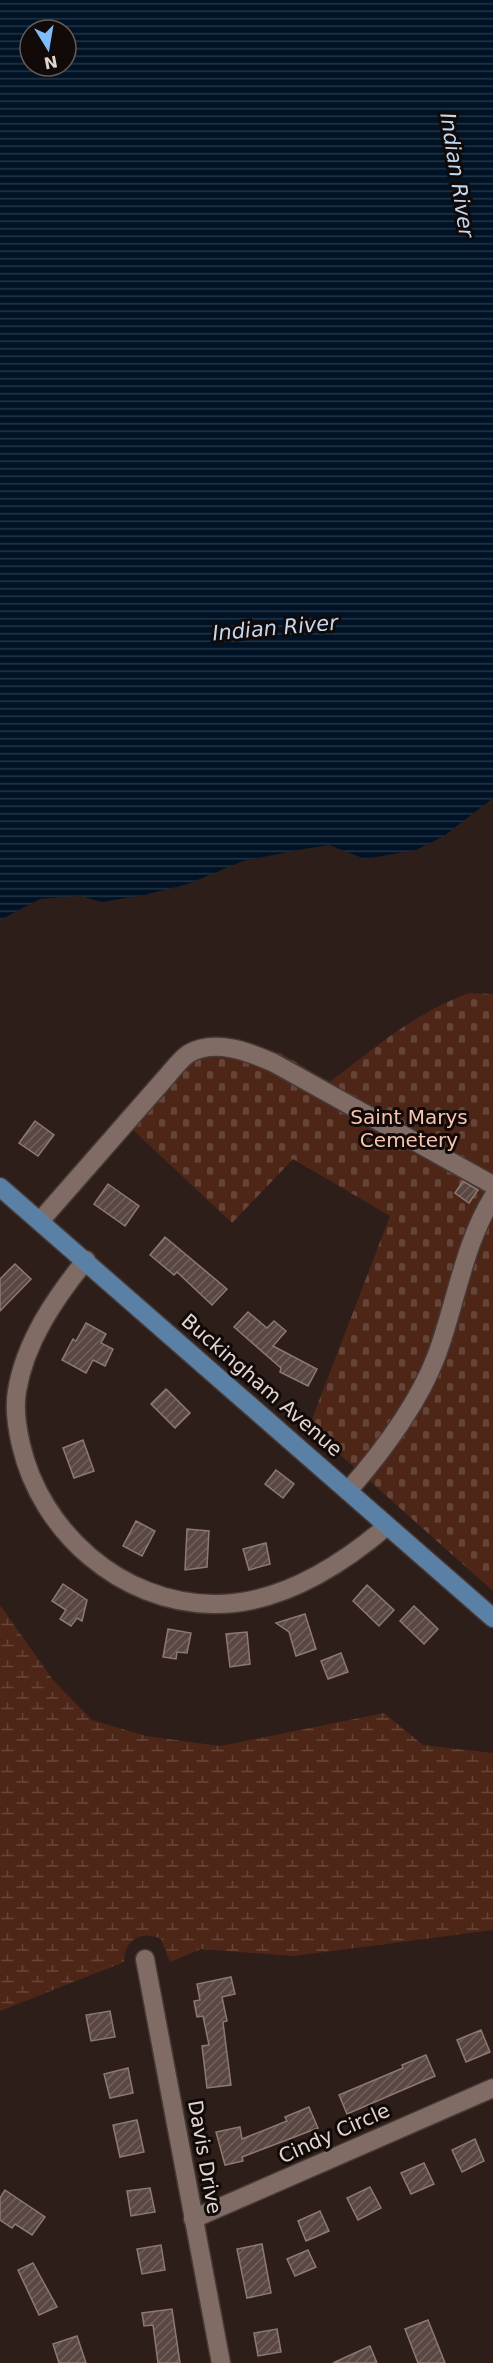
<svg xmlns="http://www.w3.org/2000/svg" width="493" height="2363" viewBox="0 0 493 2363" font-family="'DejaVu Sans',sans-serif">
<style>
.wetland{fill:url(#wetland-marsh)}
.cemetery{fill:url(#cemetery-stones)}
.water{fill:url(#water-rules);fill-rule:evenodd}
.building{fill:url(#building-hatch);stroke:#8d7972;stroke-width:1.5}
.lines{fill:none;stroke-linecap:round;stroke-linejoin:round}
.minor-casing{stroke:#473935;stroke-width:21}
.major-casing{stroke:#473935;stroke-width:21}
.minor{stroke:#806c65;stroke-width:18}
.major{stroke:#5b80a6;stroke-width:18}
.labels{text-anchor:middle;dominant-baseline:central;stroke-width:6;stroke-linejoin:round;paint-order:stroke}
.park-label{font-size:20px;fill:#f9c4b1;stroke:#110a08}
.street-label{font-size:20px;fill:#e1d6d2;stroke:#110a08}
.water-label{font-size:21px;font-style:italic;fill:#c1d9f3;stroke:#110a08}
</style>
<defs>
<pattern id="wetland-marsh" width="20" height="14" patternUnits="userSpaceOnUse" patternTransform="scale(1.5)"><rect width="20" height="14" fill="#4d2618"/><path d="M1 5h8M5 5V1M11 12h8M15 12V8" fill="none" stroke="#664539"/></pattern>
<pattern id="cemetery-stones" width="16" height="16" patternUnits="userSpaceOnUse" patternTransform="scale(1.5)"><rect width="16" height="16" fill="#4d2618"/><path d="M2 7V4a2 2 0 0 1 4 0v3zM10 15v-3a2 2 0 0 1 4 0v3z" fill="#664539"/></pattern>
<pattern id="water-rules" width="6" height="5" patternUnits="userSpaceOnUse" patternTransform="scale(1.5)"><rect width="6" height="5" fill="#001225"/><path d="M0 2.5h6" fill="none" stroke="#253444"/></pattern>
<pattern id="building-hatch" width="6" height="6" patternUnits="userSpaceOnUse" patternTransform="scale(1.5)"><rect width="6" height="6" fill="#5a4741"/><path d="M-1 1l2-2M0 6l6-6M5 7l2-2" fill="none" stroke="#71615c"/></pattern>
</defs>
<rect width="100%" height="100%" fill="#2e1e19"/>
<path class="wetland" d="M0 1605 53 1680 92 1720 146 1736 220 1746 384 1713 423 1745 493 1753V1930L294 1956 201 1949 170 1962 161 1939C141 1930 124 1940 124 1962L0 2011Z"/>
<path class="cemetery" d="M469 993 493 994V1591L309 1427 390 1216 293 1159 232 1223 118 1116 173 1056 226 1039 252 1043 282 1054 330 1082C377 1046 413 1014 469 993Z"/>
<path class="water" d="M0 0H493V798L444 836 416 850 365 859 329 845 304 849 243 861 188 884 144 895 102 902 80 896 40 899 0 920ZM30 30H66V66H30Z"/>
<g class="building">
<path d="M35 1121 54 1135 38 1156 19 1143Z"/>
<path d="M463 1181 478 1190 469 1203 455 1193Z"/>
<path d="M108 1184 139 1206 125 1226 94 1204Z"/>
<path d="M165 1237 227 1289 212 1305 177 1272 174 1275 150 1255Z"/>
<path d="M15 1264 31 1279 0 1311V1279Z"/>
<path d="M248 1312 267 1328 274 1321 286 1331 273 1346 317 1369 308 1386 280 1372 281 1368 234 1327Z"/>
<path d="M86 1323 106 1334 101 1343 113 1349 105 1366 93 1360 86 1373 62 1360 73 1339 76 1341Z"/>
<path d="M166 1389 190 1413 175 1428 151 1404Z"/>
<path d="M83 1440 94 1471 74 1478 63 1448Z"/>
<path d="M276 1470 294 1484 283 1498 265 1484Z"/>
<path d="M136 1521 155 1531 142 1556 123 1546Z"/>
<path d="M187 1529 209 1531 207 1567 185 1570Z"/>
<path d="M266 1543 270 1564 249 1570 243 1549Z"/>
<path d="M63 1584 87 1600 82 1621 77 1618 71 1626 60 1619 66 1610 52 1601Z"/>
<path d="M367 1585 394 1610 379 1626 353 1601Z"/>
<path d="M414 1606 438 1629 424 1644 400 1621Z"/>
<path d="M305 1614 316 1649 296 1656 289 1632 276 1623Z"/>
<path d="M168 1629 191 1633 187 1653 177 1652 176 1659 163 1657Z"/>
<path d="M247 1632 250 1664 230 1667 226 1634Z"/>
<path d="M341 1653 348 1672 328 1679 321 1661Z"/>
<path d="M231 1977 235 1994 222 1997 227 2021 223 2022 231 2085 207 2088 202 2046 209 2045 203 2016 197 2017 194 2001 200 2000 197 1984Z"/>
<path d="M110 2011 115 2037 91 2041 86 2015Z"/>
<path d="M481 2030 490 2052 466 2062 457 2040Z"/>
<path d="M426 2055 435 2076 347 2114 339 2095 403 2068 402 2065Z"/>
<path d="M128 2068 133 2093 110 2098 104 2074Z"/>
<path d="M309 2107 318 2128 242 2157 243 2161 225 2165 216 2132 240 2127 242 2139 287 2121 285 2117Z"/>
<path d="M137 2120 144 2152 120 2157 113 2125Z"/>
<path d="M475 2139 484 2161 462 2172 452 2150Z"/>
<path d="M424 2163 434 2184 411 2194 401 2173Z"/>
<path d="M370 2187 381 2208 358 2220 347 2198Z"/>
<path d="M150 2188 155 2212 131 2216 127 2191Z"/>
<path d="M5 2190 45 2217 32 2235 15 2224 12 2228 0 2220V2198Z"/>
<path d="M320 2211 329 2231 306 2241 298 2221Z"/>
<path d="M262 2244 271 2293 247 2298 237 2249Z"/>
<path d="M161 2245 165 2270 142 2274 137 2249Z"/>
<path d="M308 2250 316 2267 295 2276 287 2259Z"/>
<path d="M33 2263 57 2307 39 2315 18 2270Z"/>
<path d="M172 2309 180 2363H158L153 2325 144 2326 142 2313Z"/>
<path d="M428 2320 445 2363H418L405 2329Z"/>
<path d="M277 2329 281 2352 258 2356 254 2333Z"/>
<path d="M77 2336 86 2363H59L53 2344Z"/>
<path d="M370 2346 377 2363H333Z"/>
</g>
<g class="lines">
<defs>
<g id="minor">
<path d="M41 1220 168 1075C174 1068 181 1059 188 1054 215 1038 249 1052 274 1063L493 1185"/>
<path d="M86 1260C55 1298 25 1342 17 1391 14 1408 17 1428 21 1445 41 1532 121 1603 213 1604 278 1605 339 1567 387 1526"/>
<path d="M348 1491C383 1451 417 1406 436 1357 456 1304 463 1246 493 1197"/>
<path d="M145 1959 221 2363"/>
<path d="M193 2219 493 2088"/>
</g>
<path id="major" d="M0 1187 493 1618"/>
</defs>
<use href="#minor" class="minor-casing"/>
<use href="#major" class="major-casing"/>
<use href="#minor" class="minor"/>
<use href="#major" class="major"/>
</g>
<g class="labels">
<g class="park-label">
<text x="409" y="1117">Saint Marys<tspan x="409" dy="23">Cemetery</tspan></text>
</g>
<g class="street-label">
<text transform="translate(262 1385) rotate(41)">Buckingham Avenue</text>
<text transform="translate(334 2133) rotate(-24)">Cindy Circle</text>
<text transform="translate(205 2157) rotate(80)">Davis Drive</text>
</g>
<g class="water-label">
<text transform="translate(457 175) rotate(81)">Indian River</text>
<text transform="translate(275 628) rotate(-5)">Indian River</text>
</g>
</g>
<g transform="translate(48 48) rotate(169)"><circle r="28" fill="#110a08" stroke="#645c59" stroke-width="1.5"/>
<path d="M0-4.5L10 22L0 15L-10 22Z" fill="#7fbdfa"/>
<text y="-9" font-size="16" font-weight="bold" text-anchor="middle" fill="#e1d6d2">N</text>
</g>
</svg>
